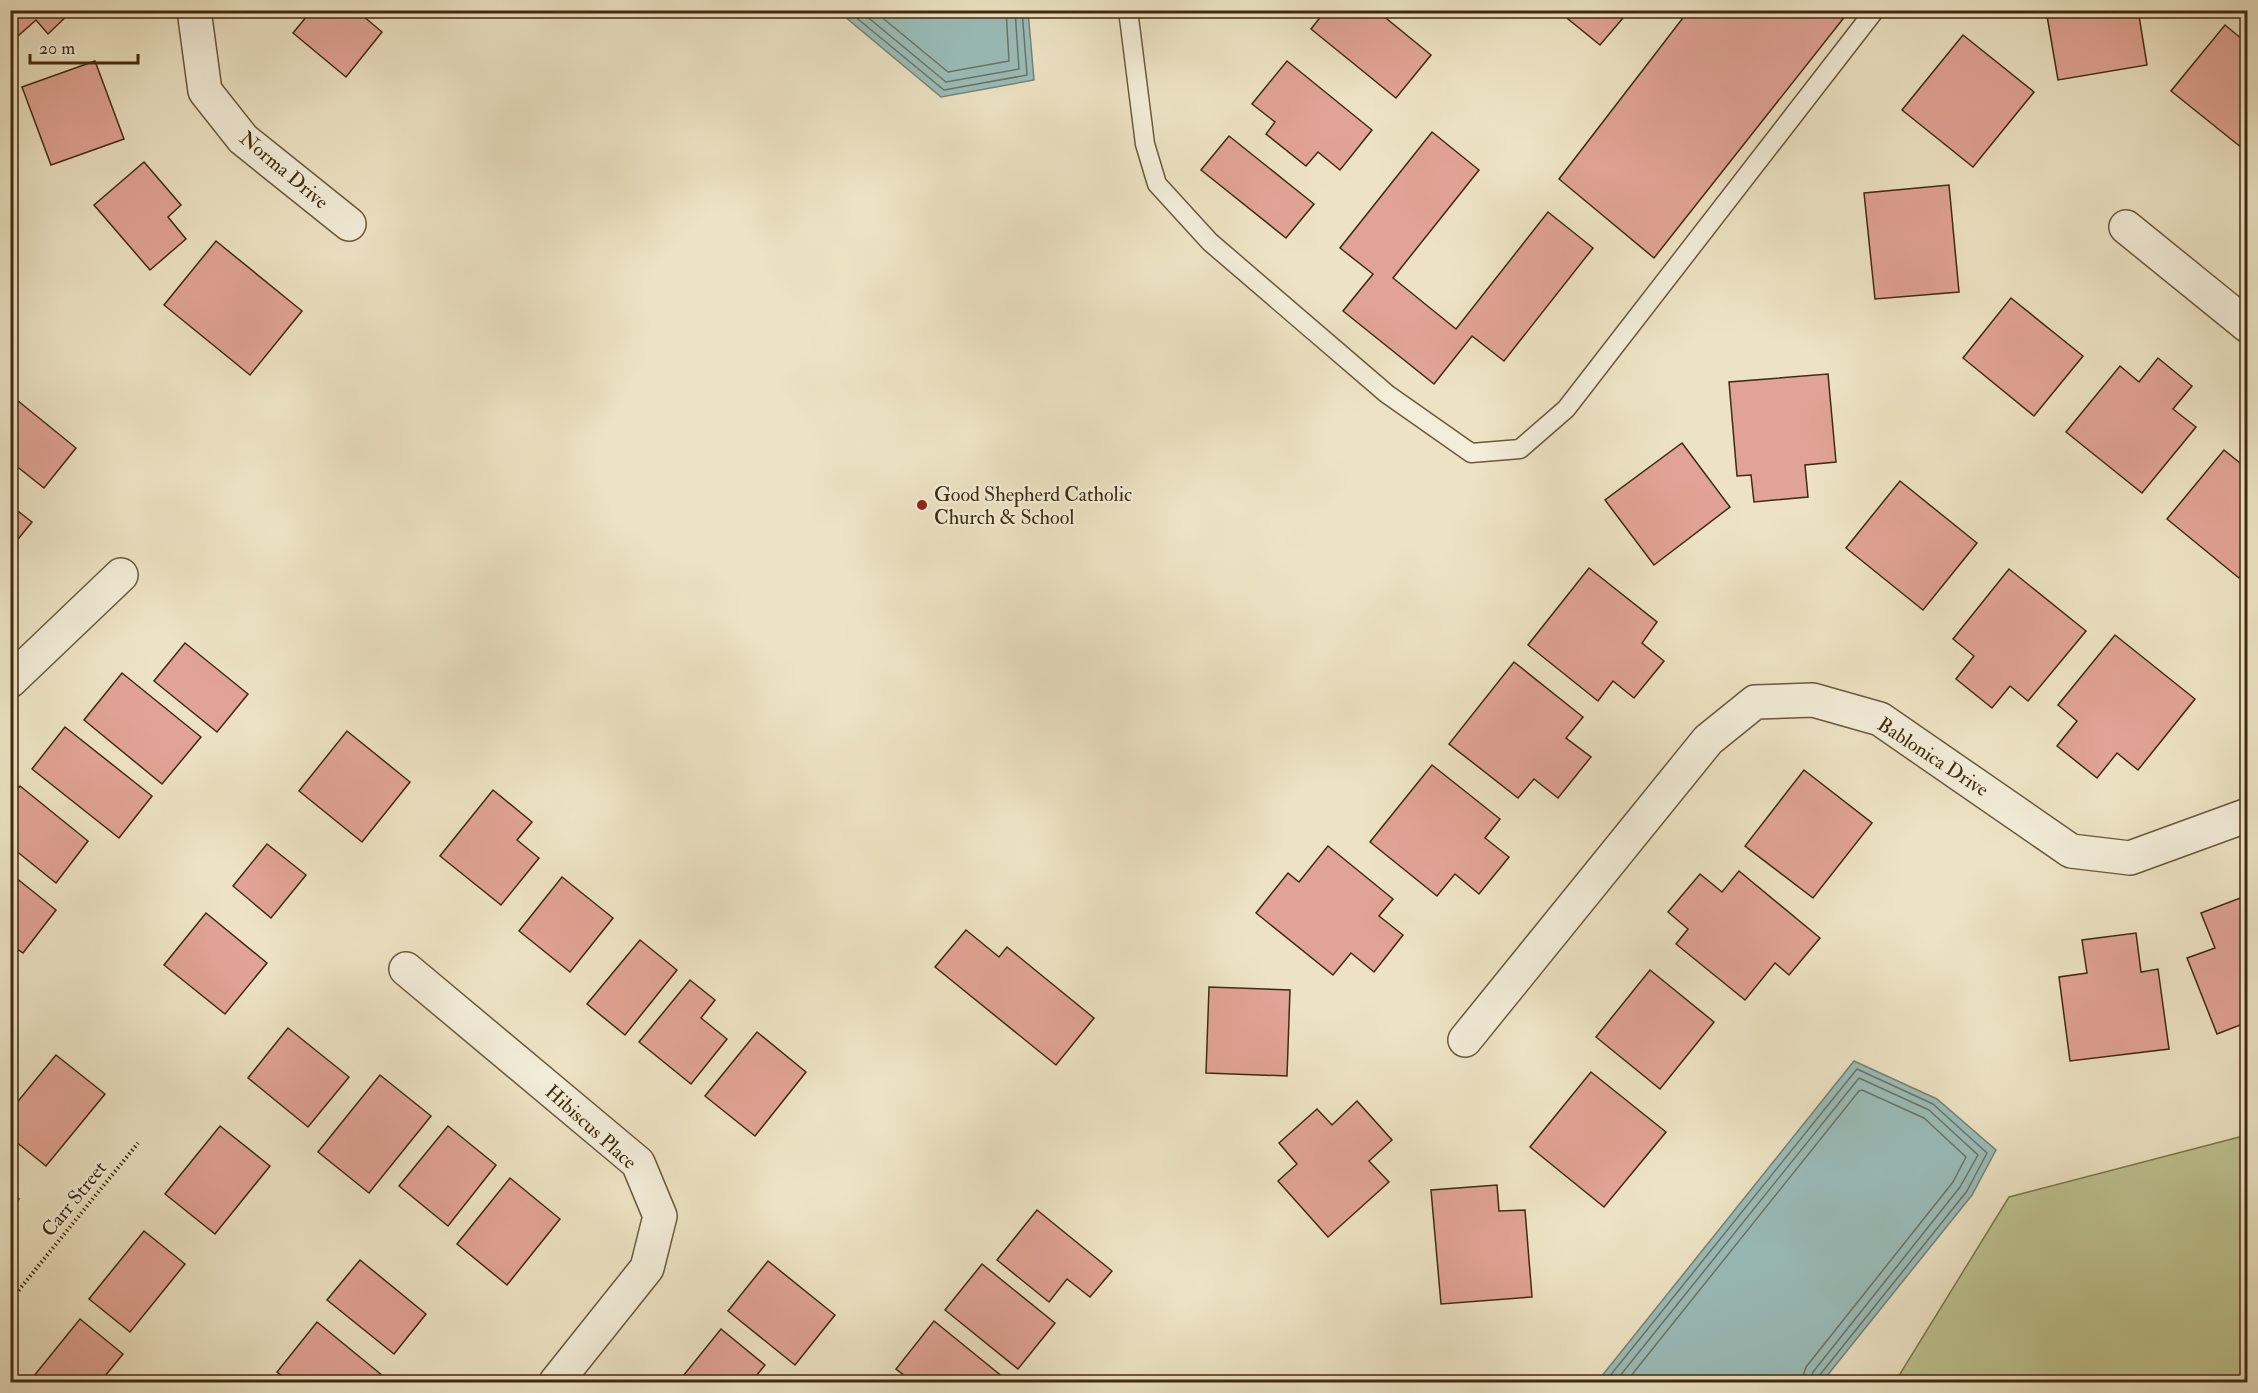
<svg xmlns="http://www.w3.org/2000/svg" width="2258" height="1393" viewBox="0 0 2258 1393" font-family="'IM FELL Double Pica',serif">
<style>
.green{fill:#bdc290;stroke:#7e764e;stroke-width:1.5}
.water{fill:#9abdba;stroke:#768375;stroke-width:1.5}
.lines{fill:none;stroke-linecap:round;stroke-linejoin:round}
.shore{stroke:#6c7464;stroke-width:1.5}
.building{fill:#e1a395;stroke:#3f2b0d;stroke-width:1.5}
.lane-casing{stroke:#6a593b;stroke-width:21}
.street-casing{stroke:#6a593b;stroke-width:36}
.path{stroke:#3f2b0d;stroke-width:4;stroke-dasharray:1.5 3;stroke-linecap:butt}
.lane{stroke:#f3edd9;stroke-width:18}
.street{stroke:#f3edd9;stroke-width:33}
.poi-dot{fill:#8f2418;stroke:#f3edd9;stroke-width:2}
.labels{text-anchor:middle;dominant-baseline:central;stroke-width:4.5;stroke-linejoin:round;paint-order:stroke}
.street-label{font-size:20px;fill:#3f2b0d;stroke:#f3edd9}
.poi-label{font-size:20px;fill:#3f2b0d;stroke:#f3edd9;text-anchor:start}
</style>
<rect width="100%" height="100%" fill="#ede3c4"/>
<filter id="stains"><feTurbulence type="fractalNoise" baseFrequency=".00333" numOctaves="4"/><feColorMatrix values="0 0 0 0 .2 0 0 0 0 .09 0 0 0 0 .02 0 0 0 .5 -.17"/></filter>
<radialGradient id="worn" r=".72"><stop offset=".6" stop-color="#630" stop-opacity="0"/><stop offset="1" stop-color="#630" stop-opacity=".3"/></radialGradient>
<path class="green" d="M2247 1135V1382H1895L2009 1197Z"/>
<g class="water">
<path d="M838 11H1028L1034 80 941 97Z"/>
<path d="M1854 1061 1937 1099 1996 1150 1972 1195 1822 1382H1597Z"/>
</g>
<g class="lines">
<g class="shore">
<path d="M847 10 944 90 1027 75 1022 10"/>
<path d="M859 10 946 82 1019 69 1015 10"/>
<path d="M873 10 948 72 1009 61 1006 10"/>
<path d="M1605 1382 1857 1069 1933 1104 1987 1153 1967 1191 1819 1376 1818 1382"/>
<path d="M1615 1382 1859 1078 1929 1110 1978 1155 1960 1187 1813 1372 1810 1382"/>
<path d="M1626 1382 1859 1091 1862 1090 1924 1118 1966 1157 1953 1182 1806 1367 1801 1382"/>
</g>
</g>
<g class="building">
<path d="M10 10H73L48 34 36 20 10 43Z"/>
<path d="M312 10H356L382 32 346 77 293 33Z"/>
<path d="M1326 10H1376L1431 55 1396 98 1311 29Z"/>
<path d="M1557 10H1628L1629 11 1600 45Z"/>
<path d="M1689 10H1850L1654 258 1559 179Z"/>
<path d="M2046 10H2138L2147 65 2058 80Z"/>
<path d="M2225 25 2248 44 2247 152 2171 91Z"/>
<path d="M1963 35 2034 92 1973 167 1902 110Z"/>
<path d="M95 61 124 139 51 165 22 87Z"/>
<path d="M1287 61 1372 130 1340 170 1318 152 1306 166 1266 134 1275 122 1252 104Z"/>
<path d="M1432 132 1479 170 1393 278 1456 329 1548 212 1593 248 1504 361 1472 336 1434 384 1343 311 1373 274 1340 248Z"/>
<path d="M1229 136 1314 204 1286 238 1201 170Z"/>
<path d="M144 162 181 205 168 217 186 239 150 270 94 205Z"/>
<path d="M1949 185 1959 292 1875 299 1864 193Z"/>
<path d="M216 241 302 311 250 375 164 305Z"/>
<path d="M2011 298 2083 356 2034 416 1963 358Z"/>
<path d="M2158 358 2192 386 2173 409 2196 427 2142 493 2066 432 2120 366 2139 382Z"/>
<path d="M1828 374 1836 462 1805 465 1808 497 1754 502 1751 475 1737 476 1729 382Z"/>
<path d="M12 396 76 448 44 488 10 461Z"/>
<path d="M1682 443 1730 507 1654 565 1605 500Z"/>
<path d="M2224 450 2245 467 2248 464V567L2239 578 2167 519Z"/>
<path d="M1900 481 1977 543 1923 610 1846 548Z"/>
<path d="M10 505 32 522 10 549Z"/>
<path d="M1589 568 1657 622 1642 643 1664 661 1634 698 1613 681 1598 701 1528 645Z"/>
<path d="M2009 569 2086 631 2028 701 2010 686 1992 708 1956 679 1974 656 1953 639Z"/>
<path d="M2115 635 2195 699 2138 770 2117 753 2097 778 2057 746 2077 721 2058 705Z"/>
<path d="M185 643 248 694 217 732 154 681Z"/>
<path d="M1514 662 1583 717 1566 738 1591 757 1558 798 1534 779 1518 798 1449 744Z"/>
<path d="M122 673 201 737 162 784 84 720Z"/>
<path d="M65 727 152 796 119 838 32 769Z"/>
<path d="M347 731 410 782 362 842 299 791Z"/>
<path d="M1432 765 1500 819 1485 838 1509 857 1479 894 1455 874 1437 896 1370 842Z"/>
<path d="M1804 770 1872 823 1813 898 1745 846Z"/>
<path d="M20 786 88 841 56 883 10 846V797Z"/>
<path d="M493 790 532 822 517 840 539 858 501 905 440 856Z"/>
<path d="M267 844 306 875 271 918 233 886Z"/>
<path d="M1328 846 1393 899 1379 916 1403 935 1374 972 1351 953 1333 975 1256 913 1288 873 1299 882Z"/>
<path d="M1739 871 1820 938 1789 975 1775 963 1745 1000 1676 944 1688 929 1668 912 1700 874 1722 892Z"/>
<path d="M10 873 56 910 23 953 10 944Z"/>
<path d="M562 877 613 918 570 972 519 931Z"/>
<path d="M2248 895V1022L2217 1034 2187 958 2215 948 2201 913Z"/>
<path d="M206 913 267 963 225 1014 164 965Z"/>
<path d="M966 930 999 957 1007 947 1094 1018 1056 1065 935 967Z"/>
<path d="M2136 933 2141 972 2158 969 2169 1049 2070 1061 2059 977 2087 973 2082 940Z"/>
<path d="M640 940 677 970 625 1035 587 1004Z"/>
<path d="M1650 970 1714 1022 1660 1089 1596 1037Z"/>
<path d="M690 980 715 1000 701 1018 727 1039 691 1084 639 1042Z"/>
<path d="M1209 987 1290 990 1287 1076 1206 1073Z"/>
<path d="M288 1028 349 1077 308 1127 248 1078Z"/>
<path d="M757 1032 806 1072 755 1136 705 1096Z"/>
<path d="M56 1055 105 1094 46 1166 10 1137V1111Z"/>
<path d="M1591 1072 1666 1132 1604 1207 1530 1147Z"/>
<path d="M380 1075 431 1116 369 1193 318 1152Z"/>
<path d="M1357 1101 1392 1140 1369 1161 1389 1182 1328 1237 1278 1181 1297 1164 1279 1143 1317 1109 1332 1125Z"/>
<path d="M220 1126 270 1166 215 1234 165 1194Z"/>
<path d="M448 1126 496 1165 448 1226 399 1186Z"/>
<path d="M510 1178 560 1219 507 1285 457 1244Z"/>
<path d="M1497 1185 1499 1211 1525 1210 1532 1297 1441 1304 1431 1190Z"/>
<path d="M10 1192 19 1199 10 1211Z"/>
<path d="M1037 1210 1112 1271 1090 1297 1067 1279 1049 1302 997 1260Z"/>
<path d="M144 1231 185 1264 130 1332 89 1299Z"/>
<path d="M360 1260 426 1314 394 1354 327 1300Z"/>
<path d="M768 1261 835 1315 795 1365 728 1311Z"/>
<path d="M982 1264 1055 1323 1018 1369 945 1310Z"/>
<path d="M80 1319 123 1354 100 1382H29Z"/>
<path d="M934 1321 1009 1382H913L896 1369Z"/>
<path d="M317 1322 383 1376 378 1382H290L277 1372Z"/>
<path d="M721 1329 765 1365 751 1382H691L683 1376Z"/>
</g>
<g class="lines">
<defs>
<path id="lane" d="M1128 10 1145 144 1157 184 1210 242 1387 394 1471 453 1520 449 1566 409 1875 10"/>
<g id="street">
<path d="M194 10 205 91 243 139 349 224"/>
<path d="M2126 227 2248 326"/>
<path d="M10 681 121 575"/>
<path d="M406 969 638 1163 660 1216 647 1268 556 1382"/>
<path d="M1465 1040 1708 740 1755 702 1813 700 1880 719 2071 851 2130 858 2248 815"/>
</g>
</defs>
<use href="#lane" class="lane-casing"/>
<use href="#street" class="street-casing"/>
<path class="path" d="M10 1301 138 1143"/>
<use href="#lane" class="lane"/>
<use href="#street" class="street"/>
</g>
<circle class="poi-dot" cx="922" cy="505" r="6"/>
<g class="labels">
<g class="street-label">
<text transform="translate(284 170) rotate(40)">Norma Drive</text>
<text transform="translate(1933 757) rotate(33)">Bablonica Drive</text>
<text transform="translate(591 1127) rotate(42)">Hibiscus Place</text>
<text transform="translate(74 1199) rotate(-51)">Carr Street</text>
</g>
<g class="poi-label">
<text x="934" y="494">Good Shepherd Catholic<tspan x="934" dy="23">Church &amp; School</tspan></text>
</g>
</g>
<rect width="2258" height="1393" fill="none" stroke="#ede3c4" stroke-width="36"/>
<rect x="12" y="12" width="2234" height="1369" fill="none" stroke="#3f2b0d" stroke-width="3"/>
<rect x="18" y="18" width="2222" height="1357" fill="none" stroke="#3f2b0d" stroke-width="1.5"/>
<path d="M30 54v9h108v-9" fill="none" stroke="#3f2b0d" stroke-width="3"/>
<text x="39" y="54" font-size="18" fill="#3f2b0d" stroke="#f3edd9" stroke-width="4.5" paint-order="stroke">20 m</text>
<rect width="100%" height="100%" filter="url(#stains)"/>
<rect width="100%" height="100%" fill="url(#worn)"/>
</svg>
